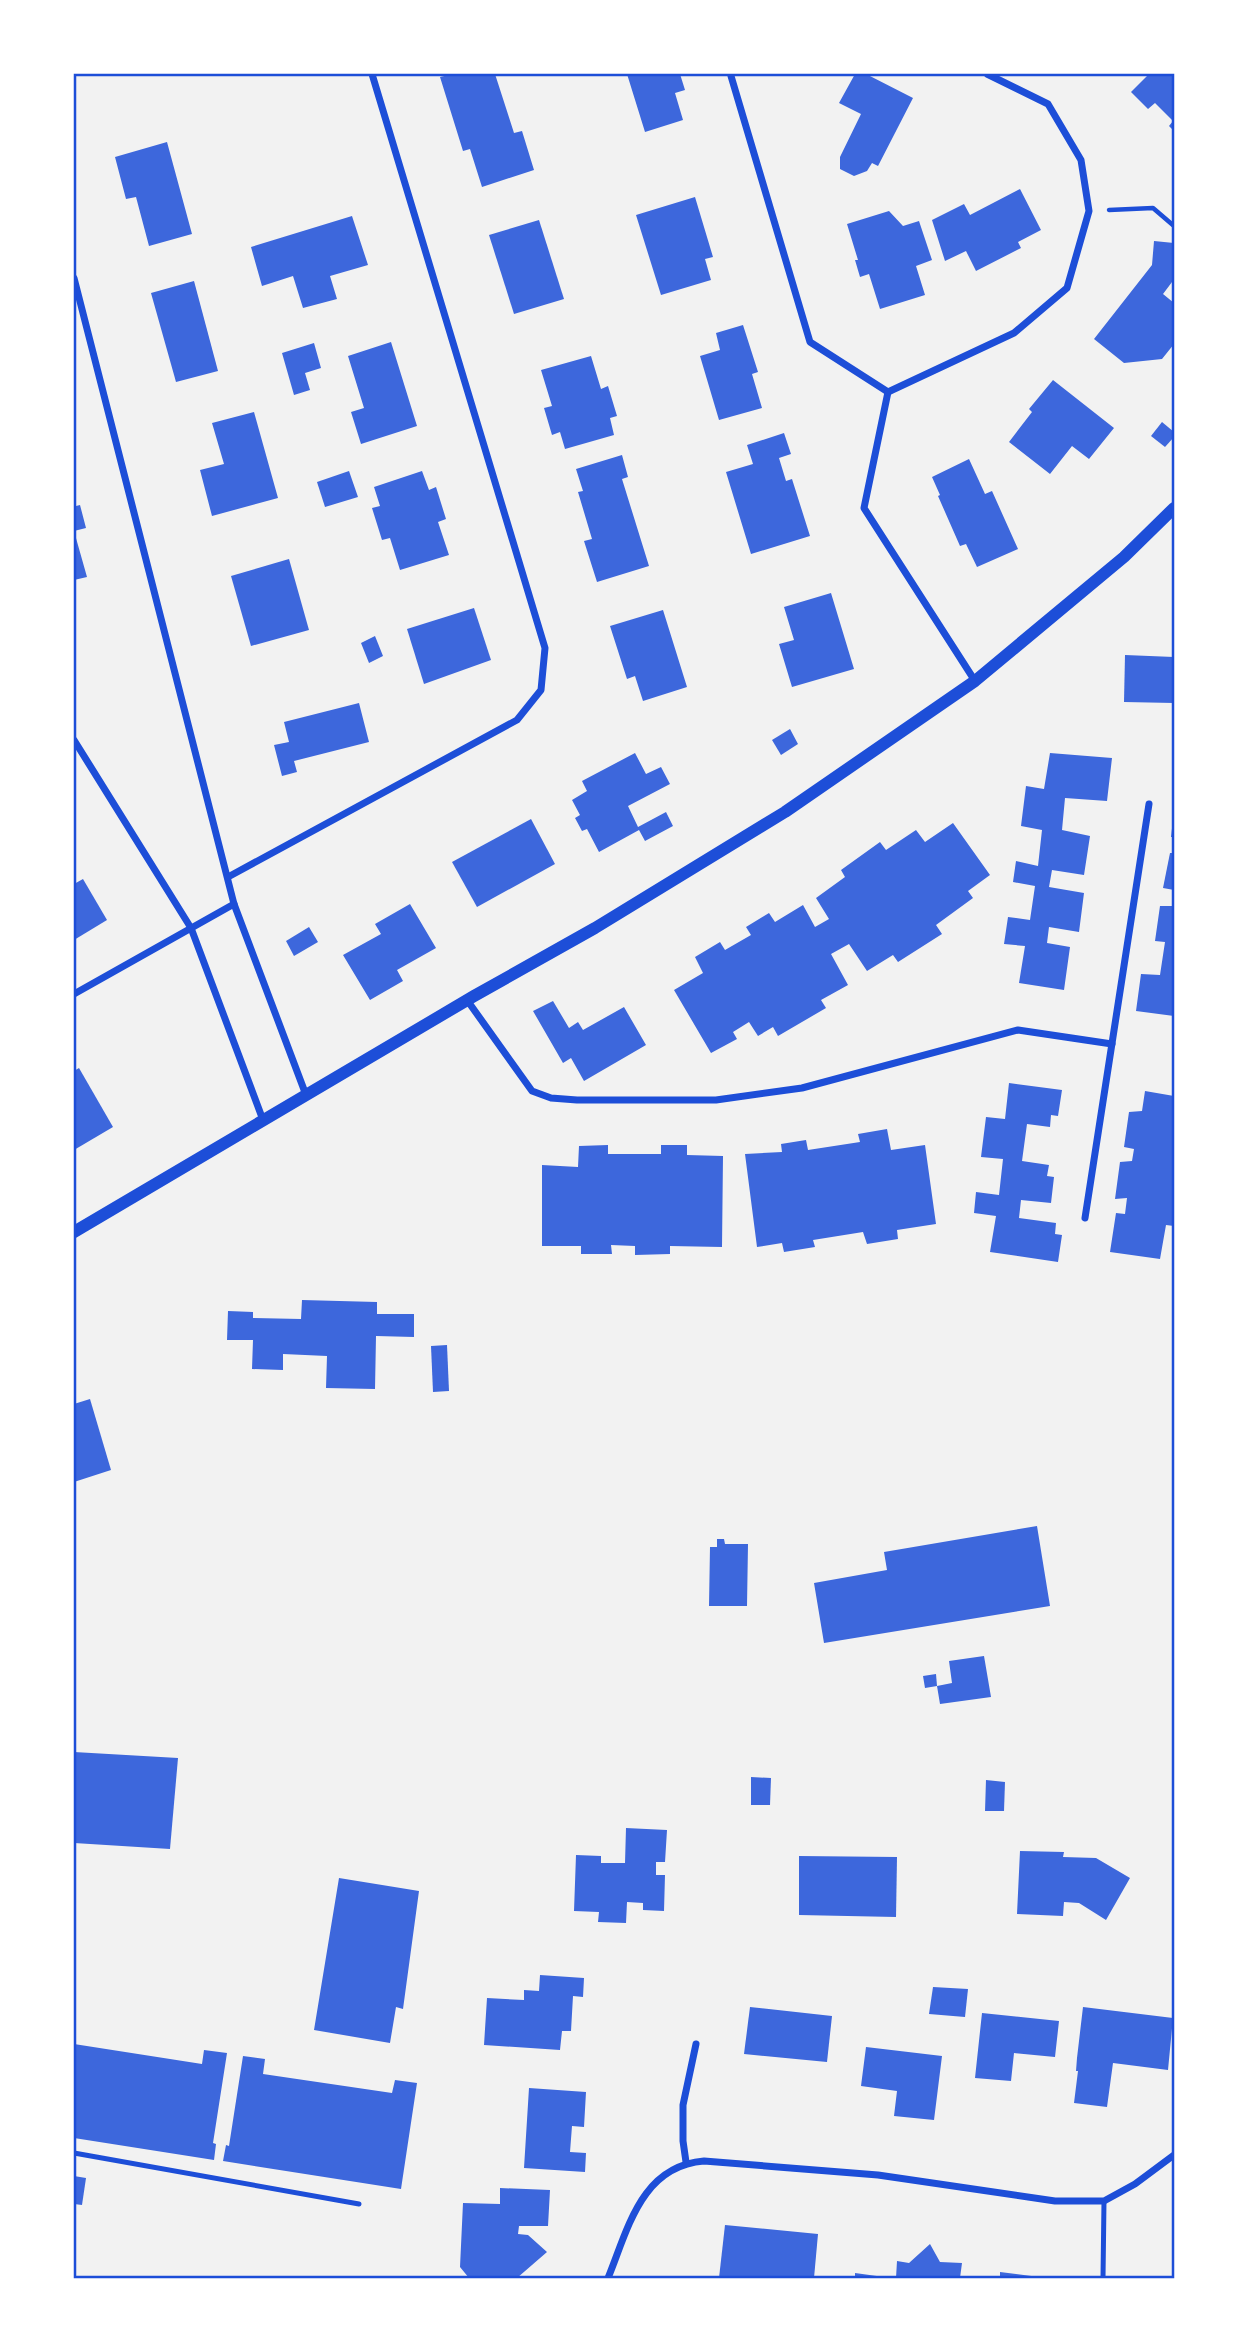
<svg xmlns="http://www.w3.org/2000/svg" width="1248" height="2352" viewBox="0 0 1248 2352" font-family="Arial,sans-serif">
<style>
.building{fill:#3d67dc}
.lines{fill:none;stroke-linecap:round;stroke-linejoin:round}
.path{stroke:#1d4ed8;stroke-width:4.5}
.service{stroke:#1d4ed8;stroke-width:5}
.minor{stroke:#1d4ed8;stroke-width:7}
.tertiary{stroke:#1d4ed8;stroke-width:12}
.neatline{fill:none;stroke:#1d4ed8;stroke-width:2.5}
</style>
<rect width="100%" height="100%" fill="#f2f2f2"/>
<g class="building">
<path d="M453 74H495L514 133 522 131 534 170 482 187 470 149 463 151 440 77Z"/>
<path d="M627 74H680L685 90 675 93 683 120 645 132Z"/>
<path d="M855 74H866L913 98 878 166 872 163 867 171 854 176 840 169V157L861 114 839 103Z"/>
<path d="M1149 74H1170L1174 77V131L1169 126 1173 121 1155 103 1148 109 1131 92Z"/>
<path d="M167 142 192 234 149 246 136 197 126 199 115 157Z"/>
<path d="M1020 189 1041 230 1018 242 1021 248 976 271 966 251 945 261 932 220 964 204 970 215Z"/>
<path d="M695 197 713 257 705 259 711 280 661 295 636 215Z"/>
<path d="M889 211 903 226 919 221 932 260 916 266 925 295 880 309 869 274 860 277 855 260H858L847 224Z"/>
<path d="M352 216 368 265 330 276 337 299 303 308 293 276 262 286 251 247Z"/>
<path d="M539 220 564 299 514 314 489 235Z"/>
<path d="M1154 241 1174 243V283L1172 282 1163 294 1174 303V344L1162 359 1124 363 1094 339 1152 265Z"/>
<path d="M194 281 218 371 176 382 151 293Z"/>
<path d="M743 325 758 372 752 374 762 408 719 420 700 356 720 350 716 333Z"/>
<path d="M391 342 417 426 361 444 351 412 364 408 348 356Z"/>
<path d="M314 343 321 368 305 373 310 390 294 395 282 353Z"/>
<path d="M591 356 601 389 608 386 617 416 610 418 614 435 565 449 560 432 552 435 544 408 552 406 541 370Z"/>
<path d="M1053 380 1114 428 1089 459 1072 446 1050 474 1009 442 1032 412 1029 409Z"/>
<path d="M254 412 278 498 212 516 200 470 224 464 212 423Z"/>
<path d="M1162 422 1174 432V437L1165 447 1151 436Z"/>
<path d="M784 433 791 454 779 458 786 481 792 479 810 536 751 554 726 472 753 464 747 445Z"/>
<path d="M622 455 628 477 622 479 649 566 597 582 584 541 592 539 578 492 583 491 576 469Z"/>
<path d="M969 459 985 494 992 491 1018 549 977 567 966 544 960 546 938 496 940 495 932 477Z"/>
<path d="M349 471 358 497 325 507 317 482Z"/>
<path d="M422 471 429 490 436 487 446 519 438 522 449 555 400 570 390 538 382 540 372 508 380 506 374 487Z"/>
<path d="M74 501 76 506 80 505 86 528 74 531 87 577 74 580Z"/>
<path d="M289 559 309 630 251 646 231 576Z"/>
<path d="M831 593 854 669 792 687 779 644 794 640 784 607Z"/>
<path d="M474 608 491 660 424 684 407 629Z"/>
<path d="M663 610 687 687 643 701 635 676 627 679 610 626Z"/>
<path d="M375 636 383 656 369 663 361 643Z"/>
<path d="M1125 655 1174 657V703L1124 702Z"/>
<path d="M359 703 369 742 294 761 297 772 282 776 274 745 289 742 284 722Z"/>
<path d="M790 729 798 744 781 755 772 740Z"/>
<path d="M635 753 646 774 661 767 670 784 628 806 638 827 666 812 673 826 645 841 639 830 599 852 587 829 582 831 575 818 580 815 572 800 587 791 582 781Z"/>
<path d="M1050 753 1112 758 1107 801 1065 798 1062 830 1090 836 1084 875 1052 870 1049 887 1084 893 1079 932 1049 927 1047 943 1070 947 1064 990 1019 983 1025 946 1004 944 1008 917 1030 920 1035 886 1013 882 1016 861 1038 866 1042 830 1021 826 1026 786 1044 789Z"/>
<path d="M531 819 555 864 477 907 452 862Z"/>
<path d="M1173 820H1174V837H1171Z"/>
<path d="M953 823 990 875 968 891 973 898 936 925 942 934 898 962 893 955 867 971 849 944 831 954 848 985 821 1000 826 1008 778 1036 773 1027 758 1036 749 1022 733 1032 737 1039 711 1053 674 990 703 973 695 957 720 942 725 950 751 935 746 927 769 913 775 922 803 905 815 927 829 919 816 898 845 877 841 870 880 842 886 850 916 830 925 842Z"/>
<path d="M1170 853H1174V890L1163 888Z"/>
<path d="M83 879 107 920 74 940V884Z"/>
<path d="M410 904 436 948 397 970 403 981 370 1000 343 955 381 934 375 924Z"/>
<path d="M1160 906H1174V1016L1136 1011 1141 974 1160 975 1165 942 1155 941Z"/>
<path d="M309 927 318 942 294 956 286 941Z"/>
<path d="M553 1001 569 1028 578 1022 583 1030 624 1007 646 1045 584 1081 571 1058 563 1063 533 1011Z"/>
<path d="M79 1068 113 1127 74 1150V1071Z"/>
<path d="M1009 1083 1062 1090 1058 1116 1051 1115 1050 1127 1027 1124 1022 1161 1049 1165 1047 1176 1054 1177 1051 1203 1021 1200 1019 1218 1056 1223 1055 1234 1062 1235 1058 1262 990 1252 996 1216 974 1213 976 1192 999 1195 1003 1159 981 1157 986 1117 1005 1119Z"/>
<path d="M1145 1091 1174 1096V1226L1166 1225 1160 1259 1110 1252 1116 1213 1125 1214 1127 1198 1115 1199 1120 1162 1132 1161 1134 1149 1124 1147 1129 1112 1142 1111Z"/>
<path d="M887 1129 891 1150 925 1145 936 1224 897 1230 898 1239 867 1244 863 1232 813 1240 815 1247 784 1252 782 1243 757 1247 745 1154 782 1152 781 1144 806 1140 808 1150 860 1142 858 1134Z"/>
<path d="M608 1145V1154H661V1145H687V1155L723 1156 722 1247 670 1246V1254L635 1255V1246L611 1245 612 1254H581V1246H542V1165L578 1167 579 1146Z"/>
<path d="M302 1300 377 1302V1314H414V1337L376 1336 375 1389 326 1388 327 1356 283 1354V1370L252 1369 253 1340H227L228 1311 253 1312V1318L301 1319Z"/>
<path d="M447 1345 449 1391 433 1392 431 1346Z"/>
<path d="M90 1399 111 1470 74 1482V1404Z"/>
<path d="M1037 1526 1050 1606 824 1643 814 1583 887 1570 884 1552Z"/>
<path d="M717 1539H724L725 1544H748L747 1606H709L710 1547H717Z"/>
<path d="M984 1656 991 1697 940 1704 937 1686 952 1683 949 1661Z"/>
<path d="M936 1674 937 1686 925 1688 923 1676Z"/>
<path d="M74 1752 178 1758 170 1849 74 1843Z"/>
<path d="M751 1777 771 1778 770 1805H751Z"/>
<path d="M986 1780 1005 1782 1004 1811H985Z"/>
<path d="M626 1828 667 1830 665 1862H656V1875H665L664 1911 643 1910V1903L627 1902 626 1923 598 1922 599 1912 574 1911 576 1855 601 1856V1863H625Z"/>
<path d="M1020 1851 1064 1852 1063 1857 1096 1858 1130 1878 1106 1920 1079 1903 1064 1902 1063 1916 1017 1914Z"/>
<path d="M799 1856 897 1857 896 1917 799 1915Z"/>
<path d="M339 1878 419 1891 403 2009 396 2007 390 2043 314 2030Z"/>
<path d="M540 1975 584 1978 583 1997 573 1996 571 2031H562L560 2050 484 2045 487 1998 524 2000V1990L539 1991Z"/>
<path d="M933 1987 968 1989 965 2017 929 2014Z"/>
<path d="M750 2007 832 2016 827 2062 744 2054Z"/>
<path d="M1083 2007 1173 2018 1168 2070 1113 2063 1107 2107 1074 2103 1078 2071H1076L1077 2058Z"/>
<path d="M982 2013 1059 2021 1055 2057 1014 2053 1011 2081 975 2078Z"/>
<path d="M74 2044 202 2064 204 2050 227 2053 213 2143 216 2144 214 2160 74 2138Z"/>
<path d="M866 2047 942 2056 934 2120 894 2116 897 2091 861 2086Z"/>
<path d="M243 2056 265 2059 263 2074 392 2093 395 2080 417 2083 401 2189 223 2161 226 2145 229 2146Z"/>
<path d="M529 2088 586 2092 584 2127 572 2126 570 2152 586 2153 585 2172 524 2168Z"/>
<path d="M74 2176 86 2178 82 2205 74 2204Z"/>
<path d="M500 2188 550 2190 548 2226H519L518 2234 528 2235 547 2252 517 2278H469L460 2267 463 2203 500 2204Z"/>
<path d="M725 2225 818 2234 814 2278H719Z"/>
<path d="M930 2244 940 2262 962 2263 960 2278H896L897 2261 909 2263Z"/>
<path d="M1000 2272 1039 2277V2278H1000Z"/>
<path d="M855 2273 884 2277V2278H855Z"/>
</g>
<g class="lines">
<path class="path" d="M1109 210 1153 208 1174 226"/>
<g class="service">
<path d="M74 2153 359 2204"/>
<path d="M1103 2278 1104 2201"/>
</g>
<g class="minor">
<path d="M732 74 731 76 810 342 888 392 864 508 975 681"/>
<path d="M74 278 234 904 306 1095"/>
<path d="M888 392 1014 333 1067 288 1089 211 1081 160 1048 104 987 74"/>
<path d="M74 740 191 928 263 1120"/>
<path d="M228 877 517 720 541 690 545 648 372 74"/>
<path d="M74 994 234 904"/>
<path d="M467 1000 532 1091 551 1098 577 1100H716L802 1088 1018 1030 1112 1044"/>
<path d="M1085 1218 1149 804"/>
<path d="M686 2162 683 2141V2105L696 2044"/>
<path d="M608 2278C628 2229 641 2166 704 2161L878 2175 1055 2201H1104L1135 2184 1174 2155"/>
</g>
<path class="tertiary" d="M74 1232 474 996 595 928 785 812 975 681 1124 557 1174 508"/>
</g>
<rect width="1248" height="2352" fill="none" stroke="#ffffff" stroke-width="150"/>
<rect x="75" y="75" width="1098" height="2202" class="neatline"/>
</svg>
